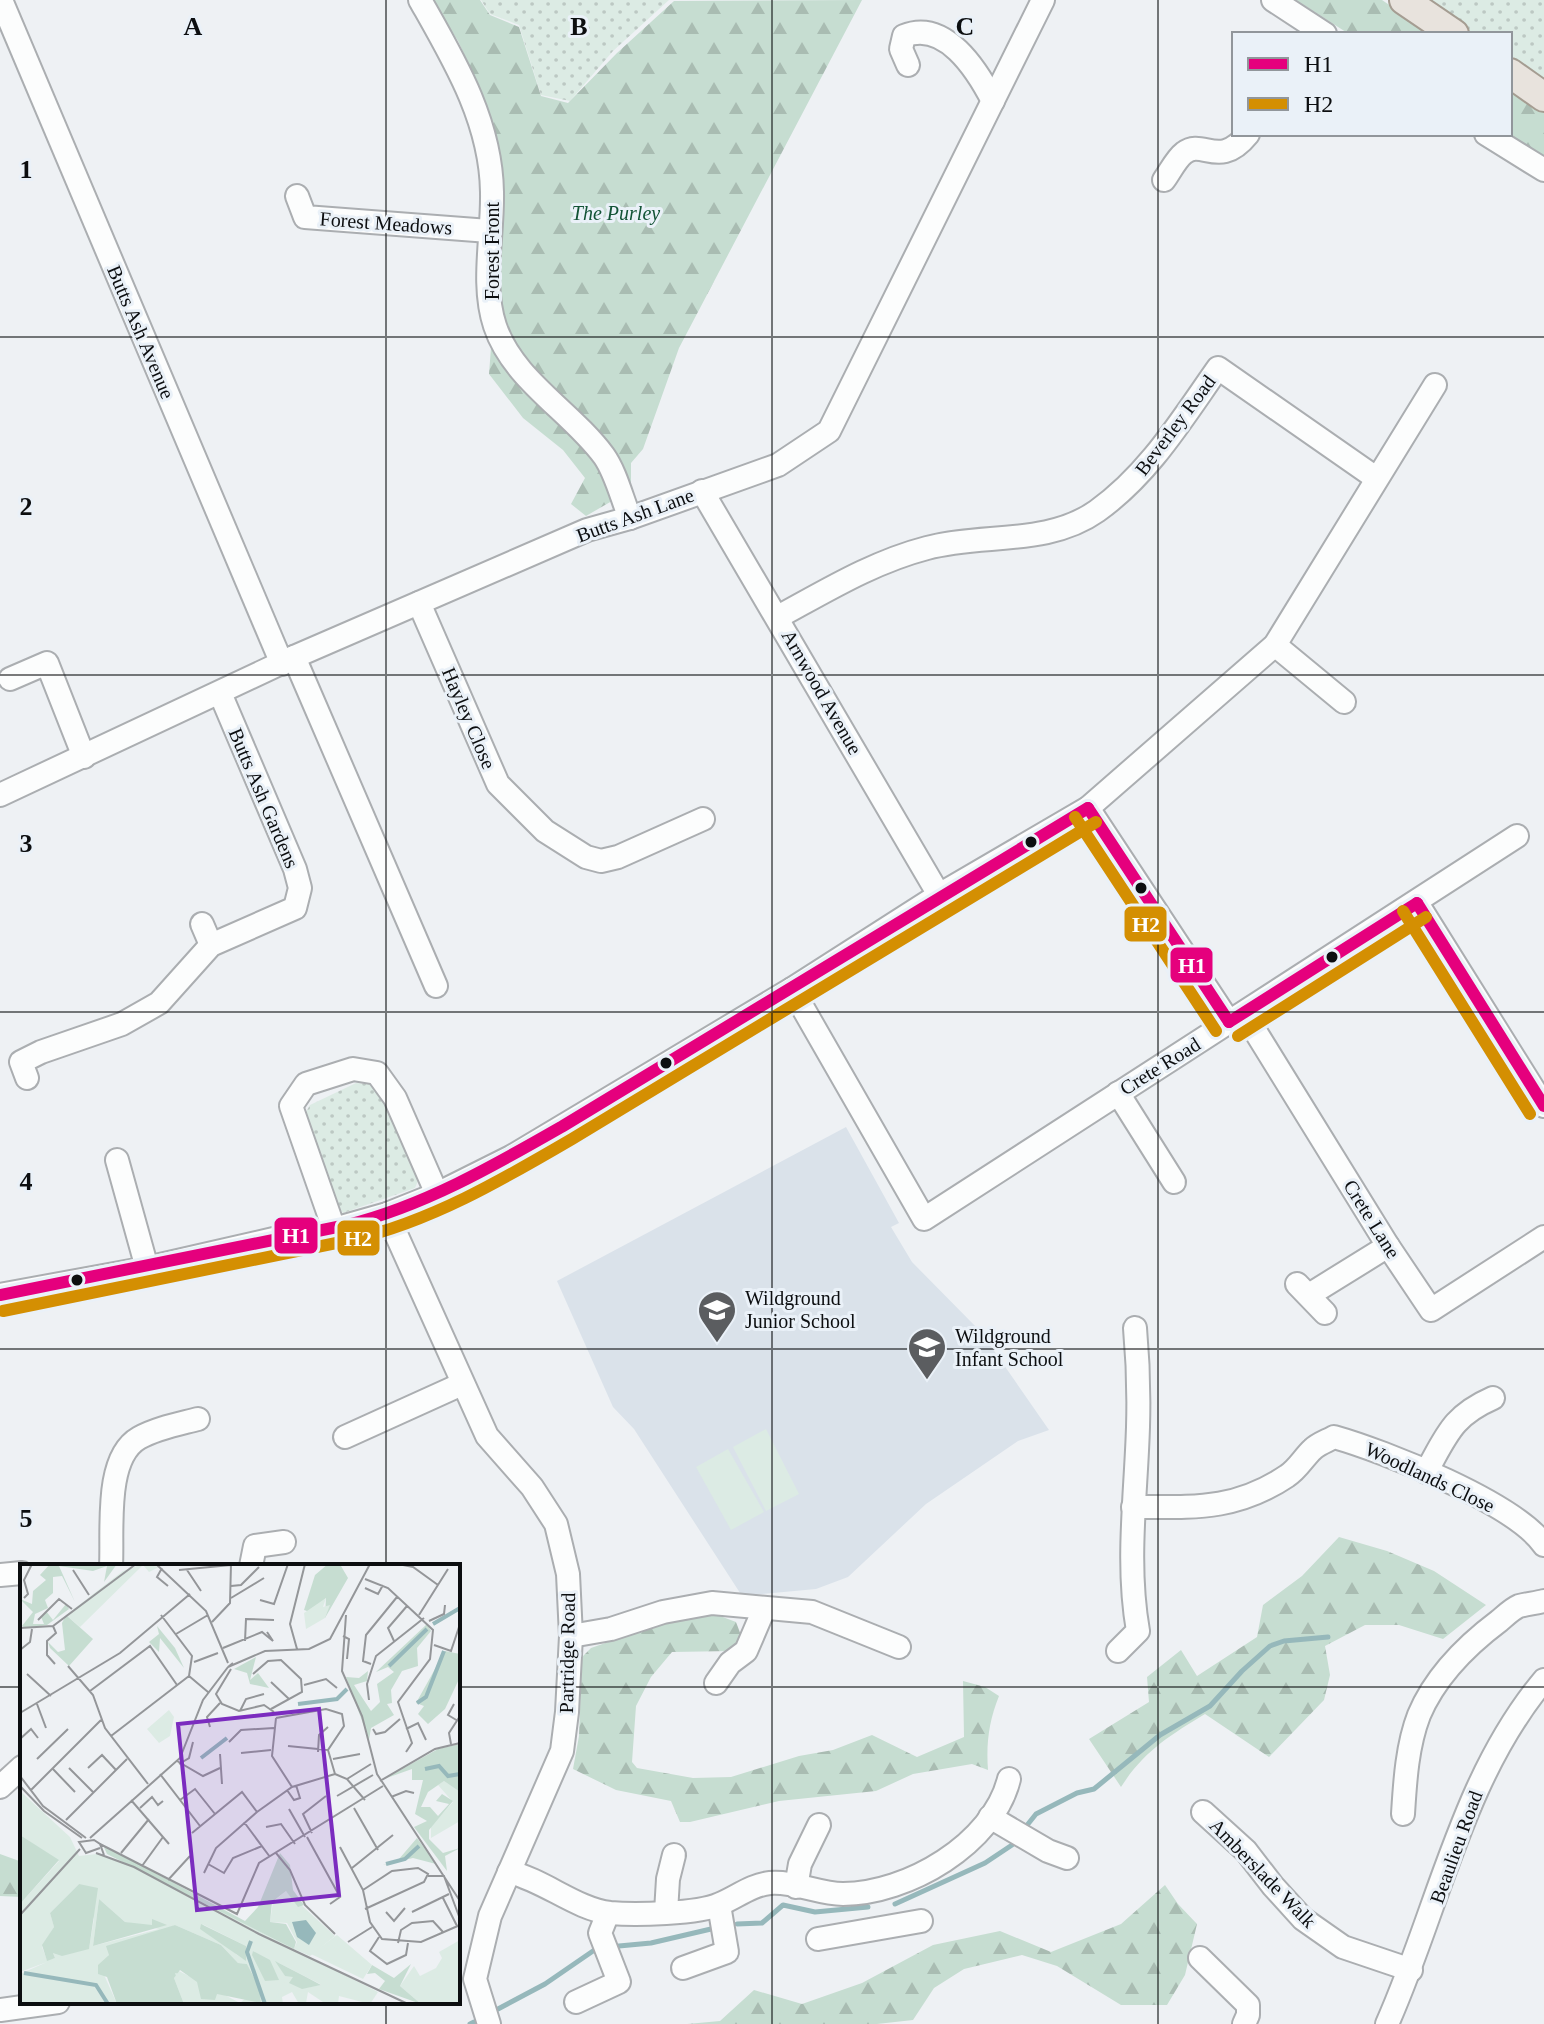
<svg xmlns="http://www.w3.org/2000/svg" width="1544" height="2024" viewBox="0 0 1544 2024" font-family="'Times New Roman',serif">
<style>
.built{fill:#dae2ea}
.grass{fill:url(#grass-dots)}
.forest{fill:url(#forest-firs)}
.garden{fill:#dcebe4}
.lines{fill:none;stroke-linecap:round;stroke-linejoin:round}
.stream{stroke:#96b8bb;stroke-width:5}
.minor-casing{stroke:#abaeb1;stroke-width:26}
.major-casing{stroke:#a59d92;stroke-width:32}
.minor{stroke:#fcfdfd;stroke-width:22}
.major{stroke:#e8e3dd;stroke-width:28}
.bus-1-casing{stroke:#eaf1f8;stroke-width:18}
.bus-2-casing{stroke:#eaf1f8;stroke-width:18}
.bus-1{stroke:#e5007d;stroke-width:12}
.bus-2{stroke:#d48f02;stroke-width:12}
.grid{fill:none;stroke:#0c0e10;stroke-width:2;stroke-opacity:0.55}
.bus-dot{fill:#0c0e10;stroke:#eaf1f8;stroke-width:3}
.labels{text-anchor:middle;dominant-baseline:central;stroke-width:6;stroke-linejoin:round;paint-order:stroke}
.park-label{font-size:20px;font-style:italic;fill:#125335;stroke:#eaf1f8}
.street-label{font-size:20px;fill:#0c0e10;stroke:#eaf1f8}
.poi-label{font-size:20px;fill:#0c0e10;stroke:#eaf1f8;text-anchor:start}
.inset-river{fill:none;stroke:#96b8bb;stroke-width:4}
.inset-road{fill:none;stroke:#949699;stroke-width:2}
.view{fill:#7b2cbf;fill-opacity:0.15;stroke:#7b2cbf;stroke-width:4}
.inset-edge{fill:none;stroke:#0c0e10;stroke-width:4}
.grid-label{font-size:26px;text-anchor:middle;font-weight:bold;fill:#0c0e10;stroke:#eaf1f8;stroke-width:6;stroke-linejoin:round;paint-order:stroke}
.line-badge{stroke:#eaf1f8;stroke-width:3}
.badge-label{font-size:22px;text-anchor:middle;font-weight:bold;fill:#fff}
</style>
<defs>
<pattern id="grass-dots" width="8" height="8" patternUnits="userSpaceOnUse" patternTransform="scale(2)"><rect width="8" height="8" fill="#dcebe4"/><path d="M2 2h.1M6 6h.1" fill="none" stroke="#bcc8c3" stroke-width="1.8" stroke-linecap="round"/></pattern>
<pattern id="forest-firs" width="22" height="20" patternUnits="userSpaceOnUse" patternTransform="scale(2)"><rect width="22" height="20" fill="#c6ddd1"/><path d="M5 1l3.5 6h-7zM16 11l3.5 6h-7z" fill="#a9bcb2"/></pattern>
</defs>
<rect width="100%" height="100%" fill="#eef1f4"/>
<path class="built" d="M846 1127 899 1223 891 1227 912 1262 981 1332 1049 1430 1018 1441 926 1504 848 1577 816 1589 742 1596 634 1429 613 1407 557 1281Z"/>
<g class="grass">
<path d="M481 0H669L613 51 570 101 541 95 519 25 490 14Z"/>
<path d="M1414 0H1544V91L1510 67V34H1463Z"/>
<path d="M356 1083 370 1084 382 1093 418 1172V1181L415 1188 343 1213 332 1200 302 1119 310 1105Z"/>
</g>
<g class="forest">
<path d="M432 0H480L490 15 519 27 541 96 568 103 617 53 674 1 862 0 679 348 643 449 631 463V490L586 516 571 504 585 478 563 450 523 418 489 374 496 281 497 161 486 102 458 41Z"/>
<path d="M1296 0H1382L1432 34H1349Z"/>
<path d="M1510 88 1544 111V157L1508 134H1510Z"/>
<path d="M1339 1537 1387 1551 1434 1571 1486 1605 1443 1639 1399 1625H1365L1325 1646 1330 1675 1324 1700 1269 1757 1205 1714C1169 1736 1144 1751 1121 1787L1089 1739 1149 1702 1147 1677 1181 1650 1197 1676 1257 1637 1263 1605 1302 1576Z"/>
<path d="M712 1613 736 1622 742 1638 732 1651 672 1652 651 1677 636 1706 632 1762 637 1768 693 1778 731 1777 799 1756 833 1750 872 1735 917 1757 964 1737 963 1681 985 1687 999 1696C989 1721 986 1743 988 1770L972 1764 913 1774 876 1791 779 1801 690 1822H680L671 1801 616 1790 573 1769 579 1736 582 1657 591 1648 688 1614Z"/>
<path d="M0 1854 22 1862V1897L0 1896Z"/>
<path d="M1165 1885 1178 1904 1197 1924 1185 1975 1167 2005H1121L1057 1966 1022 1955 964 1969 934 1988 913 2020 877 2024H687L720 2021 754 1990 802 2004 862 1983 933 1945 1000 1931 1051 1952 1121 1924Z"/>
</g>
<g class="garden">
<path d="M766 1429 799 1494 766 1511 733 1447Z"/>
<path d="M728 1449 764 1512 731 1530 696 1467Z"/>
</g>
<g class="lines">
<g class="stream">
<path d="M1028 1824 1036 1814 1077 1793 1094 1789 1160 1735 1210 1706 1242 1671 1270 1646 1284 1641 1328 1637"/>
<path d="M895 1904 985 1863 1012 1845"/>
<path d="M737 1924 762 1923 783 1905 815 1912 868 1907"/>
<path d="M619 1946 651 1943 711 1929"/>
<path d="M498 2009 545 1984 593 1951"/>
<path d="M470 2024 474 2022"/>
</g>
<defs>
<g id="minor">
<path d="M1 0 282 664"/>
<path d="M420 0C454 60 491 121 492 192 493 236 481 284 495 326 513 380 571 411 604 456 616 473 622 499 630 518"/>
<path d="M1273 0 1325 34"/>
<path d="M908 65 901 49 904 36C945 19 977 70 993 101"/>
<path d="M1486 134 1544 170"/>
<path d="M1164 180C1170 172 1176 159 1184 153 1203 138 1219 170 1248 134"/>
<path d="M297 196 305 217 489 231"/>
<path d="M702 491 939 895"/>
<path d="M419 603 498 784 545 831 586 857 601 861 618 857 703 819"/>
<path d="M778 617C826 591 873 562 927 548 982 533 1048 546 1097 511 1149 474 1182 419 1218 368L1376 478"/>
<path d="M1275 645 1344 702"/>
<path d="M294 657 436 986"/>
<path d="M10 679 47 663 84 757"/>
<path d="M0 795 294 657 587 530 630 518 778 465 829 431 1043 0"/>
<path d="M1088 808 1229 1022"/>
<path d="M1417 903 1544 1106"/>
<path d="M202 924 211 945"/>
<path d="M792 989 924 1219 1517 836"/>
<path d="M1244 1013 1388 1246 1431 1310 1544 1237"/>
<path d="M27 1078 21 1062 41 1052 122 1024 159 1003 211 945 295 908 300 888 295 869 220 693"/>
<path d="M1118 1093 1174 1182"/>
<path d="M117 1160 147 1268"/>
<path d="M387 1214 487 1436 532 1487 556 1524 568 1574 571 1636 567 1712 562 1751 490 1916 475 1979 489 2024"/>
<path d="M334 1229 291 1106 306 1084 353 1069 377 1073 395 1098 437 1194"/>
<path d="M1297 1284 1325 1313"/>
<path d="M0 1295 147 1268 278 1238 334 1229 387 1214 437 1194 511 1157 792 989 939 895 1088 808 1275 645 1435 385"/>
<path d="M1309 1295 1388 1246"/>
<path d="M345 1437 462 1384"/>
<path d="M1426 1472C1447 1435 1452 1416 1493 1398"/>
<path d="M1133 1507C1192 1507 1235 1511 1287 1476 1298 1469 1304 1457 1313 1449 1318 1444 1327 1441 1334 1437 1384 1451 1515 1503 1544 1545"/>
<path d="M111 1566C113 1531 104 1458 139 1438 157 1428 179 1424 198 1419"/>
<path d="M251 1566 255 1546 284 1542"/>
<path d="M0 1575 22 1573"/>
<path d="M571 1636 611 1629 663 1612 712 1603 812 1612 899 1647"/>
<path d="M1118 1651 1138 1631C1126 1563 1136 1495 1138 1427 1139 1394 1138 1361 1135 1328"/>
<path d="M716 1683 730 1663 746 1651 764 1609"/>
<path d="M0 1787 22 1767"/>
<path d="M1203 1812 1246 1851 1273 1886 1303 1919 1343 1947 1411 1970"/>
<path d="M1403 1814C1405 1782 1407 1746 1419 1715 1435 1677 1467 1645 1499 1621 1505 1616 1512 1609 1519 1606 1527 1604 1536 1603 1544 1601"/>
<path d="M990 1817 1048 1851 1067 1858"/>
<path d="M509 1872C544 1880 576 1909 610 1913 634 1915 699 1914 720 1904 737 1897 751 1885 770 1883 794 1881 819 1894 843 1894 907 1894 993 1844 1009 1779"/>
<path d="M796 1887 800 1864 819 1825"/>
<path d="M666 1912 668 1879 674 1855"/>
<path d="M818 1939 921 1921"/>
<path d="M1200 1958 1248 2005V2015L1244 2024"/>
<path d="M683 1968 727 1952 719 1905"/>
<path d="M576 2002 619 1982 600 1933 608 1913"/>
<path d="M0 2010 58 2002"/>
<path d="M1387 2024C1438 1910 1462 1778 1544 1680"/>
</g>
<g id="major">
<path d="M1404 0 1454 34"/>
<path d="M1510 73 1544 97"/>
</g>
</defs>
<use href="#minor" class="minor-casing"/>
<use href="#major" class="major-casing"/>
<use href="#minor" class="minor"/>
<use href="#major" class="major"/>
<defs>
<g id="bus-1">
<path d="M1088 808 1229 1022"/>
<path d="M1417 903 1544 1106"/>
<path d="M1229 1022 1417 903"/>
<path d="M0 1295 347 1225C424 1206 495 1165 563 1126L1088 808"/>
</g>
<g id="bus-2">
<path d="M1075 817 1216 1031"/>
<path d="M1403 911 1530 1114"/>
<path d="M1238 1036 1426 917"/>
<path d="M3 1311 351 1240C430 1222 502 1180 572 1139L1096 822"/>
</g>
</defs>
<use href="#bus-1" class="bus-1-casing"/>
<use href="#bus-2" class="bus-2-casing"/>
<use href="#bus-1" class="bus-1"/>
<use href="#bus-2" class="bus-2"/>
</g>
<path class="grid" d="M386 0V1566M772 0V2024M1158 0V2024M0 337H1544M0 675H1544M0 1012H1544M0 1349H1544M0 1687H22M458 1687H1544M386 2002V2024"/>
<defs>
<symbol id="school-pin" viewBox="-11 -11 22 30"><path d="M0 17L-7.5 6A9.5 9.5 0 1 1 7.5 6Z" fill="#5b5d60" stroke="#eaf1f8"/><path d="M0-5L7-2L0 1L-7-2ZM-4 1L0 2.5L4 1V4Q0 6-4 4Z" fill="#fff"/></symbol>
</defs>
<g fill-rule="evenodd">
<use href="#school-pin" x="695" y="1288" width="44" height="60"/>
<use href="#school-pin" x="905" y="1325" width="44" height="60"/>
</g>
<g class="bus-dot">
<circle cx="1031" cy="842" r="7"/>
<circle cx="1141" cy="888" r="7"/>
<circle cx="1332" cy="957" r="7"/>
<circle cx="666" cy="1063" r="7"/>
<circle cx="77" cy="1280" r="7"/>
</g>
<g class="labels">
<g class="park-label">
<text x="616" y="213">The Purley</text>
</g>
<g class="street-label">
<text transform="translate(386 223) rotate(4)">Forest Meadows</text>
<text transform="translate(492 251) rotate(-90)">Forest Front</text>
<text transform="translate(141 332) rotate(67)">Butts Ash Avenue</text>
<text transform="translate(1175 425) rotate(-53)">Beverley Road</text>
<text transform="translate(635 515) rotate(-20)">Butts Ash Lane</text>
<text transform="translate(822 692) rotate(60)">Arnwood Avenue</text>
<text transform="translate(469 718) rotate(67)">Hayley Close</text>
<text transform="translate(264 798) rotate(67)">Butts Ash Gardens</text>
<text transform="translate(1160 1066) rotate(-32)">Crete Road</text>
<text transform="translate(1372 1219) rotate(58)">Crete Lane</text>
<text transform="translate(1430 1477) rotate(25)">Woodlands Close</text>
<text transform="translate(567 1653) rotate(-89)">Partridge Road</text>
<text transform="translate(1456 1847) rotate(-70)">Beaulieu Road</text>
<text transform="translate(1263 1873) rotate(46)">Amberslade Walk</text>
</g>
<g class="poi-label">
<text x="745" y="1298">Wildground<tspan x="745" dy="23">Junior School</tspan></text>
<text x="955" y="1336">Wildground<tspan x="955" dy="23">Infant School</tspan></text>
</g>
</g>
<g transform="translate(20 1564)">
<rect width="440" height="440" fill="#eef1f4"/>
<path d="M123 0 139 3 129 8 123 1 60 63 46 51 103 7ZM424 217 440 228V257L411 274V262L433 238 418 221ZM0 227 50 273 59 292 77 290 116 304 358 428 350 440 319 432 318 440H306L288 428 286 439 279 440 272 428 262 433 263 440H164L154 414 157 406 220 439 239 423 227 400 218 399 201 381 155 361 89 391 81 404 97 440H0V410L27 398 0 408V340L39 297 0 271ZM59 320 74 355 69 384 33 389 35 394 27 396 22 383 34 363 30 349ZM79 335 105 358 139 365 73 382ZM182 360 226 382V396L217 391ZM257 398 300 420 301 421 285 424 273 412H265ZM266 327 315 372 290 392 274 385 277 378 267 359 250 358 253 338ZM440 376V440H401L380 422 394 402 400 412 416 404 422 394 419 388Z" fill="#dcebe4" fill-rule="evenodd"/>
<path d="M30 0H97L84 18 87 2 73 7 39 2 55 38 42 12 33 13V29L25 36 28 44 15 50 13 60H24L21 53 26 47 33 56 46 40 49 45 27 61 6 64 2 62 13 48 0 35 12 40 13 27 26 16 20 11ZM308 0 321 2 328 14 305 54 306 34 290 48 284 46 295 11ZM46 51 73 75 49 102 30 84 28 78 38 88 45 86 42 59ZM407 60 411 67 397 84 398 102 382 107 371 126 372 139 367 140 374 151 351 164 349 176 326 113 339 114 348 107 347 117 334 121 351 147 360 138 357 120 374 108 368 103 356 108ZM137 62 155 84 164 104 140 74 139 88 129 78 139 70ZM425 87 440 90V113L425 145 408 160 398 150 404 142 396 139ZM236 93 230 116 238 109 249 124 230 120 227 109 214 105ZM440 180V228L424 217 408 228 401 243H410L418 252 429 240 416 237 422 230 433 237 409 266V275L423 289 440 284 425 292 427 307 394 263 407 257 395 250 403 216H392V205L364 215 418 185ZM0 271 39 296 0 340ZM397 274 416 300 393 294 363 301 379 295ZM83 281 225 357 238 343 260 289 270 301 273 326 284 341 278 343 266 327 252 338 250 358 266 360 276 378 274 385 87 290ZM59 320 78 324 69 385 42 392 33 389 35 394 27 397 22 381 34 363 30 349ZM79 335 105 358 132 361V355L147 361 73 382ZM181 360 226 382V397L180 365ZM155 361 201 381 218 399 227 400 239 423 241 439 197 430 195 436 181 435 177 418 160 406 154 414 164 440H97L87 413 78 410V401L89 391 86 382ZM229 385 250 396 259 416 245 417ZM255 397 286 413 301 421 282 425 269 419 273 413 265 412ZM391 400 380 422 401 440 359 425 365 417 355 409 347 410 352 401 374 414Z" fill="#c6ddd1"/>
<path d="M226 375 235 379 231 395 243 420 265 417 252 440H242L243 426 226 393ZM155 409 167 411 178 439 214 440H165Z" fill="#dcebe4"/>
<path d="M306 34 303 43 310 41 305 54 286 65 284 49ZM149 146 154 153 150 172 139 179 127 165ZM317 371 352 401 343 415 291 390Z" fill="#dcebe4"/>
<path d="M286 356 296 369 289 381 277 373 272 358Z" fill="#96b8bb"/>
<path class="inset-river" d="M413 60 440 44M369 102 407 65M397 139 406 133 424 87M278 140 317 135 327 125M181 194 207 174M405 205 419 202 428 212 440 210M366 300 385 295 399 282M231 377 227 388 245 440M4 409 76 421 88 440"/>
<path class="inset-road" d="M136 0 186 47 208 99M378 0 393 3 418 21M142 4 137 13 148 22M53 6 69 31M159 6 211 1M167 6 181 27M345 15 368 24 413 66 410 95 378 138 392 179 386 188M211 22 221 21 239 3M345 24 358 30 363 21M4 34 8 30 4 16 12 0M211 34 244 14M240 36 254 40 268 0M141 51 172 92 169 112M326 51 322 107 342 152 357 210 440 337M399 51 428 5M18 56 39 35 52 45M409 57 424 50 425 41M192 58 210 39 211 0M33 62 36 69 27 77V91L35 100M0 64 33 62 116 0M156 70 188 51M323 72 329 75 327 95M225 77 226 55 254 56M374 77 368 64 387 42M414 81 431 87 440 60M203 84 242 68 253 77 247 68M277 85 270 60 285 0M0 86 10 78 12 65M174 98 198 89M213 99 208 103 245 87 289 85 310 75 350 0M351 100 343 97 346 71 377 33M48 102 73 131 85 164 128 220M211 105 196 130 202 140 219 147 244 141 254 148M7 110 31 132M233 110 248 97 261 96 281 115 282 128 251 145M251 118 269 135M284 121 306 115 317 124M70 127 130 82 157 121M349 136 347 120 356 92 404 54M17 140 26 164M434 140 428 151 438 157M220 147 226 135 244 130M0 149 100 89 170 30M256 154 306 145 322 150 324 162 308 186 315 210M256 154 252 192 272 223M190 163 187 153 200 139M353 165 356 170 365 168 380 155M386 165 398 159 406 176M91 172 169 112 188 128M0 175 11 165 18 174M209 178 221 166 254 164M431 180 429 169 440 152M268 182 308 186M298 188 299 171 308 163M221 189 251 186M200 190 202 220M17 195 48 165M313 195 340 190M157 197 183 212 200 204M159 200 169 194 173 178M32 204 55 228M49 204 74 229M68 204 82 191 96 206M140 210 180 262M315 210 327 215 345 236M0 212 23 242 66 274M327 215 351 200M360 217 415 185 440 179M0 222 24 247 62 274M11 226 81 156M267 226 274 236 280 234 276 221M317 232 353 211M371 233 386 227 394 229M111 236 149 280M160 236 175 225 195 250M120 244 132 233 138 241 143 237M334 244 358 286M269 245 285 273M46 256 107 195M224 258 250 293M246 263 261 260 275 280M172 269 222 228 237 248M292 269 283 250 306 232M287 273 320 333 310 340M70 274 160 194 183 136 208 103M80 280 217 350 239 299 363 222M320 283 343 326 350 358 362 375 401 378 440 361M80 284 66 289 59 278 74 276 80 280 84 291M76 289 114 303 239 370 388 440M101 289 129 255M256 289 270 306 285 341 315 370M188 300 204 309 213 294 242 282M122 302 143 273M332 304 373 271M184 309 196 284 237 248 272 223 315 210M408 312H424L440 355M148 316 170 292M343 326 372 307 398 304 408 310 404 318 345 345M423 334 437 362M366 348 374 357 385 344M392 348 429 330M0 351 60 285M359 373 350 387 367 400 386 391 388 379M328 378 352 363M378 379 381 366 392 359 413 357 423 368"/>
<path class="view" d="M299 145 319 331 177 346 158 160Z"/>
<rect width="440" height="440" class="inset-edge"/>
</g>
<g class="grid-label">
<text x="193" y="35">A</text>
<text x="579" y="35">B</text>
<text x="965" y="35">C</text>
<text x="26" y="178">1</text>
<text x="26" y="515">2</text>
<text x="26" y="852">3</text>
<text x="26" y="1190">4</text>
<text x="26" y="1527">5</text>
</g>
<g class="line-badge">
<rect x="1123" y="905" width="45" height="38" rx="8" fill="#d48f02"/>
<rect x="1169" y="946" width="45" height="38" rx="8" fill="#e5007d"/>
<rect x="273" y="1216" width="46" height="39" rx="8" fill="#e5007d"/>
<rect x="336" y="1219" width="45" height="38" rx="8" fill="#d48f02"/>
</g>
<g class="badge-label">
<text x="1146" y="932">H2</text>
<text x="1192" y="973">H1</text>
<text x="296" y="1243">H1</text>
<text x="358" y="1246">H2</text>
</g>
<rect x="1232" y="32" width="280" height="104" fill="#eaf1f8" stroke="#91969b" stroke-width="2"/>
<rect x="1248" y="58" width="40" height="12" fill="#e5007d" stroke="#91969b" stroke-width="2"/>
<text x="1304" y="72" font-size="24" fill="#0c0e10">H1</text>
<rect x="1248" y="98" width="40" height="12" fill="#d48f02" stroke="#91969b" stroke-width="2"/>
<text x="1304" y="112" font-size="24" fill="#0c0e10">H2</text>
</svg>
